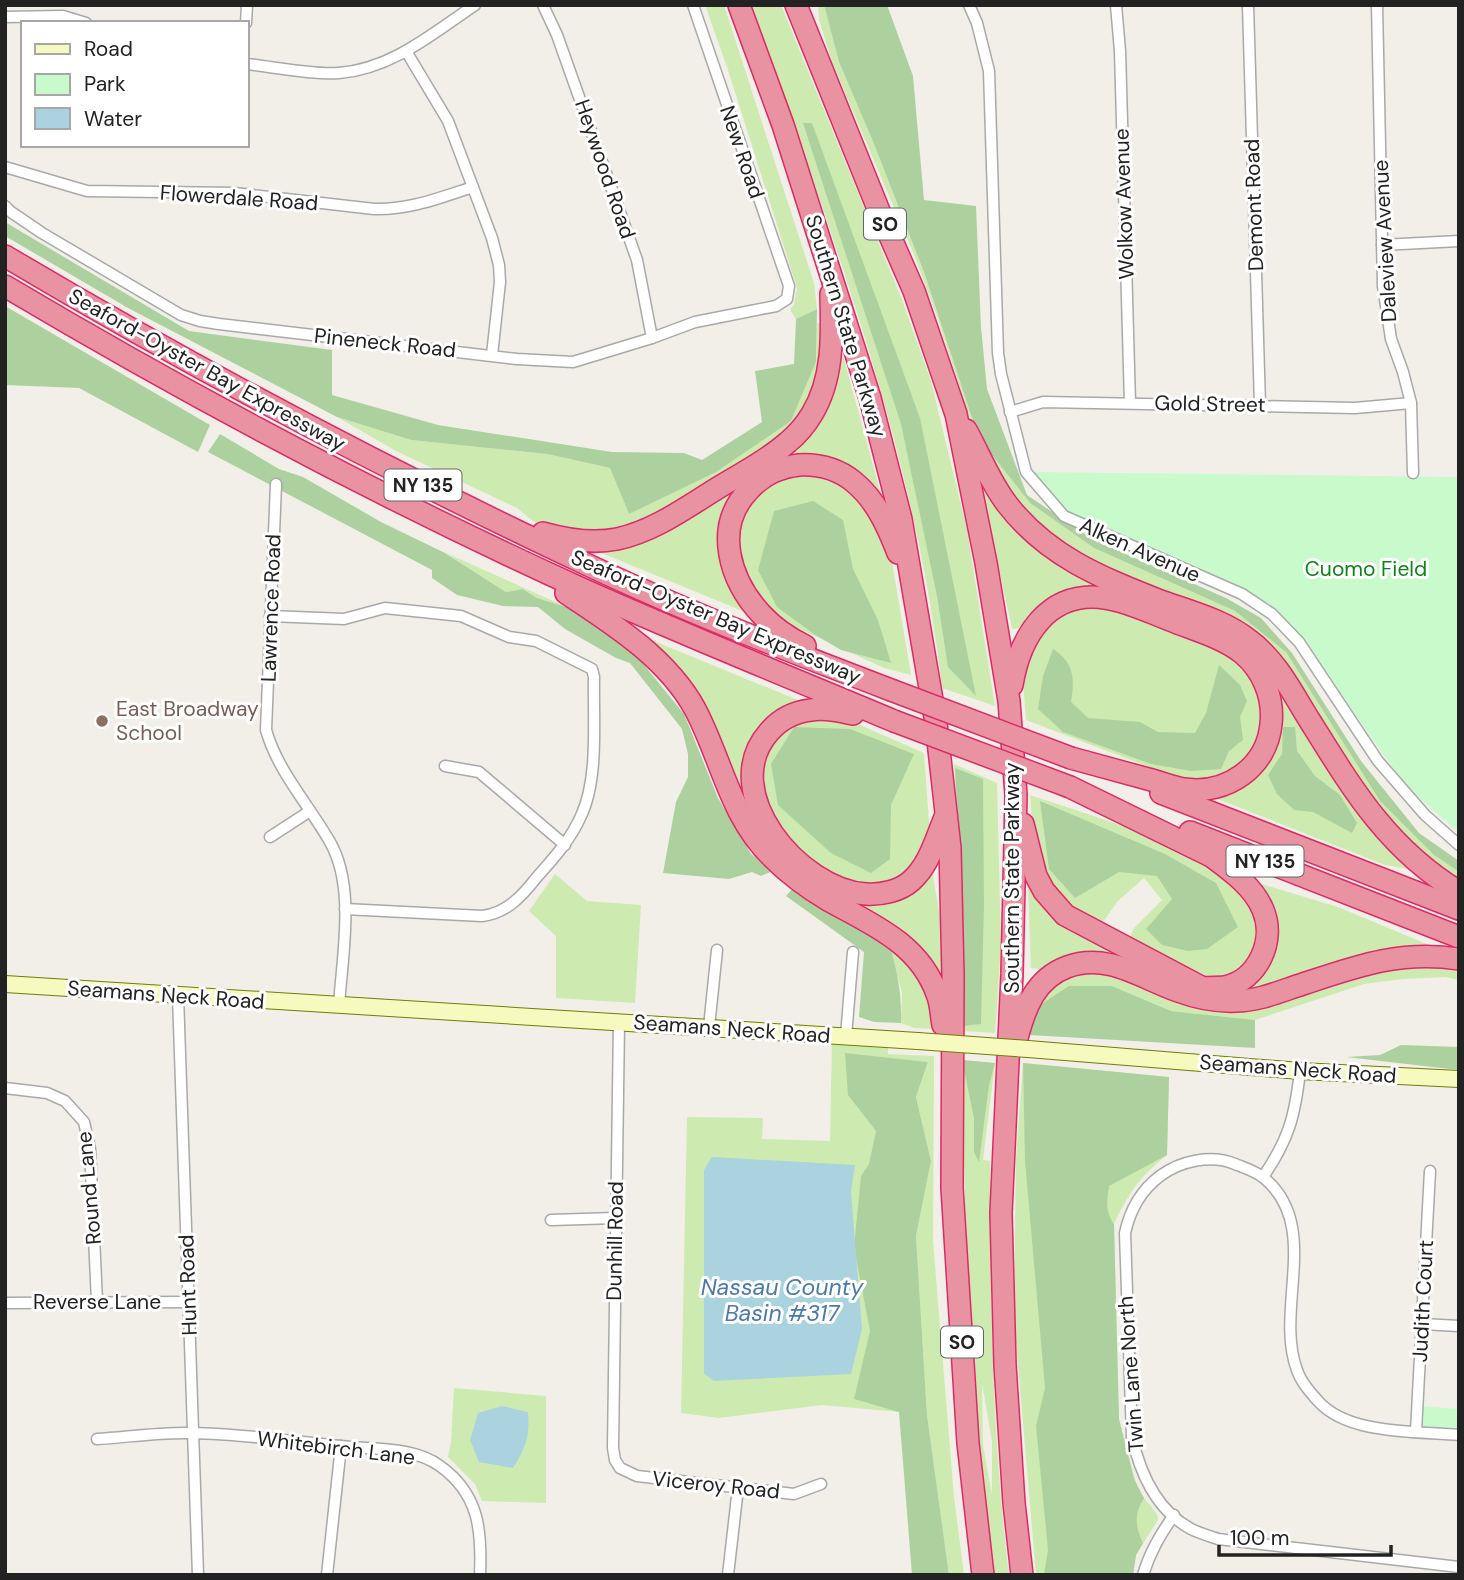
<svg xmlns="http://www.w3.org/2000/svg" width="1464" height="1580" viewBox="0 0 1464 1580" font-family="'DM Sans',sans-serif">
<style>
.grass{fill:#cdebb0;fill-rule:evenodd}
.forest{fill:#add19e}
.park{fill:#c8facc}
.water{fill:#aad3df}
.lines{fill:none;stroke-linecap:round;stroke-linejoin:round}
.minor-casing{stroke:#a9a9a9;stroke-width:13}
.secondary-casing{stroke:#707d05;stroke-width:18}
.motorway-casing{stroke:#dc2a67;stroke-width:24}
.minor{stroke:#fff;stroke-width:10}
.secondary{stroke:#f7fabf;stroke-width:16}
.motorway{stroke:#e892a2;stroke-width:21}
.secondary-bridge-casing{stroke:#707d05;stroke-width:18;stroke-linecap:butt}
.motorway-bridge-casing{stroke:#dc2a67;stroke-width:24;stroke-linecap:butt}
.secondary-bridge{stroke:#f7fabf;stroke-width:16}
.motorway-bridge{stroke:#e892a2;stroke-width:21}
.education-dot{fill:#8d6e63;stroke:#fff;stroke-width:2.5}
.labels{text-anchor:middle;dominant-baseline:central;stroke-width:6;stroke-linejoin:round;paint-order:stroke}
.shield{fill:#fff;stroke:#646464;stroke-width:2}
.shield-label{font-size:19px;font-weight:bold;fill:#222}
.street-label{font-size:21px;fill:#222;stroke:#fff}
.park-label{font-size:21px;fill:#0c8416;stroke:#fff}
.education-label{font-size:21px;fill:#785e54;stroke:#fff;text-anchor:start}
.water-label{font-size:23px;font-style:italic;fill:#4a7aab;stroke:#fff}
</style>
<rect width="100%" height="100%" fill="#f2efe9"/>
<g class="grass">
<path d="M705 5H724L814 283 817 309 796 319 790 310 794 304 797 288 728 70Z"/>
<path d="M752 5H781L902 300 931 381 967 530 995 706 942 688C916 452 829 228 752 5Z"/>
<path d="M818 5H824L839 62 874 144 925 275 971 415 985 446 1030 503 1094 548 1235 611 1284 649 1380 801 1434 855 1459 872V880L1433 867 1374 806 1310 706 1045 537 1000 487 976 438 937 316 915 257 832 62 819 20Z"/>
<path d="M817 323H823L825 348 812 407 777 446 623 532 551 531 533 521 517 508 396 451 337 417 411 440 547 454 610 468 629 514 791 421 816 362Z"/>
<path d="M838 352H842L885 509 876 497 781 457Z"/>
<path d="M798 470 836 475 859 494 891 556 911 675 884 668 780 620 752 594 735 557 737 517 762 483Z"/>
<path d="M979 476 1095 580V591L1021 628 1012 629Z"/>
<path d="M741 483 730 508 750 609 745 612 582 545Z"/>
<path d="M446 553 569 608 537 598 524 589 506 592Z"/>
<path d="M1085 602 1110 604 1221 646 1248 666 1262 694 1264 726 1254 753 1233 772 1182 785 1165 773 1026 720C1023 682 1017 637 1054 614 1063 609 1076 606 1085 602Z"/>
<path d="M654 641 810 705 773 715 749 740 744 774 755 824 649 642Z"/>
<path d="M1283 690 1373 834 1409 869 1385 865 1205 794 1261 771 1276 693Z"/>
<path d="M814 713 851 721 924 753 930 837 922 858 890 887 851 886 793 852 766 815 757 777 763 748 783 725Z"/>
<path d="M954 764 997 783 1001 944 995 1033 963 1031 960 893Z"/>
<path d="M1030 795C1083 814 1302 870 1253 956 1245 972 1232 978 1214 979L1136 944 1130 938 1133 929 1162 900 1144 878 1118 901 1103 922 1088 921 1048 889 1035 858Z"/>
<path d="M932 870 941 923V980L844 896Z"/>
<path d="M555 874 587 901 641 905 635 1003 556 998V936L529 911Z"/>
<path d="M1245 879 1338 907 1446 952 1241 995 1240 987 1272 943Z"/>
<path d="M1033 881 1113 948 1106 956 1044 970 1031 968 1028 883Z"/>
<path d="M888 940 927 983 934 1029 914 1028 901 1023 902 993Z"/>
<path d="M1459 966V980L1445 977 1403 979 1364 984 1255 1020 1171 1011 1112 986 1029 1035 1034 1001 1055 978 1085 967 1118 973 1188 1002 1366 967Z"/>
<path d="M832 1040 888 1043V1054L934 1056 933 1241 954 1497 964 1575H949L927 1415 916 1236 931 1161 916 1097 928 1062 889 1058 899 1412 822 1405 719 1418 681 1413 687 1117 763 1118 762 1139 830 1141Z"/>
<path d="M962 1060 995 1063 983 1160 990 1161C990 1299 992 1437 1009 1575H991L967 1315ZM982 1383 992 1442V1495L983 1445Z"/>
<path d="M1023 1063 1169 1077 1167 1155C1139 1177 1129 1193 1114 1224L1119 1419 1138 1490 1157 1514 1158 1520 1136 1555 1133 1575H1036L1014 1317 1016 1158Z"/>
<path d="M454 1388 546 1396V1503L482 1501 475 1484 448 1457 451 1442Z"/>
</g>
<g class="forest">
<path d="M824 5H887L913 76 924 200 976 206 981 327 987 389 1027 495 1094 540 1226 598 1261 618 1292 653 1361 761 1419 833 1459 861V872L1434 855 1380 801 1286 652 1235 611 1094 548 1030 503 985 446 971 415 925 275 874 144 839 62Z"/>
<path d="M803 123H812L920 418 976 696 948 667 937 596 901 424Z"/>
<path d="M5 222 189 331 332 350V395L438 425 612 452 684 453 702 460 762 422 755 371 794 364 796 319 817 309 816 362 791 421 716 472 629 514 610 468 547 454 411 440 337 417 128 308 5 236Z"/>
<path d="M5 306 210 425 198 452 79 388 5 385Z"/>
<path d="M220 434 279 469 303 477 381 522 445 553 506 592 523 589 537 598 569 608 636 655 684 714 718 798 751 854 773 871 761 876 752 872 729 879 663 873 676 802 688 777V754L682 729 630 663 616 658 565 629 538 607 503 606 457 595 432 578V570L208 452Z"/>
<path d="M813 501 843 520 853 569 878 620 891 663 841 650 814 634 777 607 758 570 774 511Z"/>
<path d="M1053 649C1074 662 1075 679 1071 702L1088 718 1140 722 1158 732 1195 733 1206 713 1219 665 1240 685 1247 701 1240 717 1243 740 1229 751 1221 769 1191 771 1151 764 1063 732 1038 709 1043 676Z"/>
<path d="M794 727 850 729 914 754 891 805 890 859 871 873 831 853 778 805 771 764Z"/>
<path d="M1283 727H1295L1297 751 1315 776 1340 795 1357 823 1352 833 1313 812 1294 810 1277 794 1268 775 1282 754Z"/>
<path d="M955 768 983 779 984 906 981 1024 963 1026V921Z"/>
<path d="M1040 801 1165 854 1216 883 1238 927 1207 949 1188 951 1162 945 1146 929 1172 899 1157 876 1119 872 1075 898 1049 869Z"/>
<path d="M793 888 844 921 888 940C897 969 902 993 901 1023L874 1022 859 1017 864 952 786 896Z"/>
<path d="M1069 986H1112L1171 1011 1255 1020V1048L1029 1035 1040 1005Z"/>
<path d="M1401 1045 1459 1047V1070L1346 1057 1380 1055Z"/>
<path d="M845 1053 928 1062 916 1097 931 1161 916 1236 927 1415 949 1575H912L899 1412 854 1399 870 1331 854 1247 861 1176 869 1164 876 1131 848 1095Z"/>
<path d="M962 1060 995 1063 989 1085 979 1162 974 1152V1118Z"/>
<path d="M1023 1063 1169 1077 1167 1155 1109 1186C1107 1200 1105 1212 1114 1224L1119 1419 1134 1479 1144 1498C1134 1514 1135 1526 1143 1543L1136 1555 1133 1575H1044L1048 1550 1036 1426 1045 1388 1025 1161Z"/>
</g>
<g class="park">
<path d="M1032 472 1459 477V832L1407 788 1293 626 1272 606 1244 590 1067 513Z"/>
<path d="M1420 1406 1459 1409V1432L1418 1429Z"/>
</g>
<g class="water">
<path d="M712 1157 855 1165 851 1192 862 1329 851 1374 714 1381 704 1374V1170Z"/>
<path d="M502 1406 528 1412C530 1436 526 1447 513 1468L479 1462 470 1440 478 1413Z"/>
</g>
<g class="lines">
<defs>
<g id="minor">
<path d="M543 5 557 35 637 260 652 338"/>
<path d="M969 5 977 23 989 71 998 353 1001 374 1026 472 1064 516 1242 594 1272 614 1299 642 1378 761 1425 815 1459 845"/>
<path d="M1116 5 1120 51 1130 403"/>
<path d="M1248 5 1260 405"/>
<path d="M1377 5 1383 286 1391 339 1403 372 1411 403 1413 473"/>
<path d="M5 17 63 16 86 23"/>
<path d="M246 23 247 5"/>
<path d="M406 51 448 121 492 238 499 265 500 282 492 355"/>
<path d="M247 64C274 67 313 75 339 73 392 69 433 33 475 5"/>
<path d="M5 167 87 191 235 193 374 209C409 210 439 198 473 187"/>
<path d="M5 206 11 212 42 233 181 315 200 321 219 324 517 359 573 362 652 338 695 322 776 306 787 299 789 286 693 5"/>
<path d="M1382 245 1459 241"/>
<path d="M1010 412 1043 402 1355 408 1411 403"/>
<path d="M276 484 266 730C278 772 309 805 330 842 356 887 342 956 339 1006"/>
<path d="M270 616 344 619 385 608 461 616 509 637 536 641 592 669 594 677C593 719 599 778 581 816 571 839 554 858 537 877 522 896 507 913 482 916L345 909"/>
<path d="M445 766 479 772 565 845"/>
<path d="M270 837 310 811"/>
<path d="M178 996 198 1575"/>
<path d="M619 1022 613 1448 615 1460 620 1468 637 1476 794 1494 821 1484"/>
<path d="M709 1027 717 950"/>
<path d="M846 1036 853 952"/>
<path d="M5 1088 47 1093 65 1101 84 1122 90 1149 97 1302"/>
<path d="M1263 1177C1289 1139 1295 1116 1300 1071"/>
<path d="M551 1220 615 1218"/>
<path d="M5 1303 188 1302"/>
<path d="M1422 1324 1459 1326"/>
<path d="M1416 1431 1430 1171"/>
<path d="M1459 1435C1416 1431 1348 1435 1318 1401 1310 1392 1301 1382 1297 1370 1274 1309 1322 1226 1264 1178 1255 1171 1245 1168 1235 1164 1211 1154 1180 1161 1160 1176 1140 1191 1130 1210 1125 1233L1132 1437C1140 1473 1156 1510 1191 1529 1199 1533 1209 1536 1218 1539L1459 1567"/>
<path d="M97 1439C128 1437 161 1432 192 1433 242 1434 292 1441 341 1446 372 1450 413 1446 440 1466 479 1494 482 1530 480 1575"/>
<path d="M327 1575 341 1446"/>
<path d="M728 1575 738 1488"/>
<path d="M1143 1575C1150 1552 1160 1535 1174 1515"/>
</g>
<g id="secondary">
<path d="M5 984 918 1041"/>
<path d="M1028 1049 1300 1071 1459 1079"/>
</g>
<g id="motorway">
<path d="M739 5 783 125 870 398 901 519 936 723 950 848 953 976 952 1188 968 1443 983 1575"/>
<path d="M796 5 879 211 914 291 956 414 986 563 1009 701 1016 795 1012 974 1001 1213 1005 1365 1014 1503 1022 1575"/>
<path d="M5 256C195 369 389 471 588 565 687 612 789 651 891 690"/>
<path d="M5 286C192 397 384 499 582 589 685 635 789 677 894 721"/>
<path d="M966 430C980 455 990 482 1007 504 1047 556 1100 577 1158 600 1188 611 1225 620 1250 641 1277 661 1293 694 1310 721 1353 790 1388 849 1459 892"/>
<path d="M543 533C568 540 592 544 617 539 655 531 688 506 721 486 744 472 768 460 788 442 798 434 806 424 812 414 834 378 832 334 831 294"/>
<path d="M566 593C613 624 667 658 695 709 722 760 730 817 773 858 789 874 808 888 828 900 871 924 919 943 937 994 941 1003 941 1015 943 1025"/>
<path d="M805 646C789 638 774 628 762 615 730 581 713 528 748 491 761 476 779 467 799 465 819 464 838 469 854 482 876 500 888 527 898 553"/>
<path d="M1012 685C1020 636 1048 590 1105 598 1127 601 1149 612 1170 620 1194 630 1222 637 1242 653 1263 670 1274 698 1271 724 1267 767 1227 795 1184 789 1172 787 1160 782 1148 779 1123 772 1097 765 1071 758"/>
<path d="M853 714C839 711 825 708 811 710 794 712 780 719 769 732 716 792 800 890 866 894 881 895 900 891 911 881 930 864 936 838 946 815"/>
<path d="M1161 793 1459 909"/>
<path d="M1023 824 1036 876 1044 891 1065 915 1203 988C1210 987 1218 988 1225 987 1258 980 1276 940 1263 910 1254 887 1230 870 1211 856L1070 787"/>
<path d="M1190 832 1459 937"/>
<path d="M1017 1038C1025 1008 1035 979 1067 967 1107 952 1141 978 1178 991 1197 998 1215 1002 1236 1001 1259 1001 1281 991 1303 984 1357 966 1401 950 1459 959"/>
</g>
</defs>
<use href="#minor" class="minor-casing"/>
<use href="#secondary" class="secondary-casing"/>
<use href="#motorway" class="motorway-casing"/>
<use href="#minor" class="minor"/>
<use href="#secondary" class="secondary"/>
<use href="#motorway" class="motorway"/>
<defs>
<path id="secondary-bridge" d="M918 1041 1028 1049"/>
<g id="motorway-bridge">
<path d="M891 690 1071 758"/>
<path d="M894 721 1070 787"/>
</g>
</defs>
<use href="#secondary-bridge" class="secondary-bridge-casing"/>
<use href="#motorway-bridge" class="motorway-bridge-casing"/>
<use href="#secondary-bridge" class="secondary-bridge"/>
<use href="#motorway-bridge" class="motorway-bridge"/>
</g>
<circle class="education-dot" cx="102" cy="721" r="7"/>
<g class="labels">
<g class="shield">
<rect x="864" y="208.5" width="42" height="31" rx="5"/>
<rect x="384.5" y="469.5" width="77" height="31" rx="5"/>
<rect x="1226.5" y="845.5" width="77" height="31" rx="5"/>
<rect x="941" y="1326.5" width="42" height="31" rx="5"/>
</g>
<g class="shield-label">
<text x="885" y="224">SO</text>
<text x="423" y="485">NY 135</text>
<text x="1265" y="861">NY 135</text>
<text x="962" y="1342">SO</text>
</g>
<g class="street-label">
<text transform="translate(742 152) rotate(71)">New Road</text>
<text transform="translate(605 169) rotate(71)">Heywood Road</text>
<text transform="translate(239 198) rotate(4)">Flowerdale Road</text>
<text transform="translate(1124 204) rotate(-92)">Wolkow Avenue</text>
<text transform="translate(1254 205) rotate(-92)">Demont Road</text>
<text transform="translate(1385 241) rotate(-93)">Daleview Avenue</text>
<text transform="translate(846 326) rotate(73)">Southern State Parkway</text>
<text transform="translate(385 343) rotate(6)">Pineneck Road</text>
<text transform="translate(207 370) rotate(29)">Seaford-Oyster Bay Expressway</text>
<text transform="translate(1210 404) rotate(1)">Gold Street</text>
<text transform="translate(1140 550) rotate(24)">Alken Avenue</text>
<text transform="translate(271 608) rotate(-88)">Lawrence Road</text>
<text transform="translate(716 617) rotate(23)">Seaford-Oyster Bay Expressway</text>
<text transform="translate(1012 878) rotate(-90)">Southern State Parkway</text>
<text transform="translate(166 995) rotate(4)">Seamans Neck Road</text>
<text transform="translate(732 1029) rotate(4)">Seamans Neck Road</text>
<text transform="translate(1298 1069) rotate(4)">Seamans Neck Road</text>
<text transform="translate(89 1188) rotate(-95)">Round Lane</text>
<text transform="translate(615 1241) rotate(-89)">Dunhill Road</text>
<text transform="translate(188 1285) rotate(-92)">Hunt Road</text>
<text transform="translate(1423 1301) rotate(-87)">Judith Court</text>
<text x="97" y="1302">Reverse Lane</text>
<text transform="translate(1131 1374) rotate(-94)">Twin Lane North</text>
<text transform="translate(336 1448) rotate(7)">Whitebirch Lane</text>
<text transform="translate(716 1485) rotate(6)">Viceroy Road</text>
</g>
<g class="park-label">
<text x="1366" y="569">Cuomo Field</text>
</g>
<g class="education-label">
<text x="116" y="709">East Broadway<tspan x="116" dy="24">School</tspan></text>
</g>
<g class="water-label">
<text x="782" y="1287">Nassau County<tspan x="782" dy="26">Basin #317</tspan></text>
</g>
</g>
<rect width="1464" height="1580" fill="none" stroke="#222222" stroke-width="14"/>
<rect x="21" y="21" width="228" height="126" fill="#ffffff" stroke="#a7a7a7" stroke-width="2"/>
<rect x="35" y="44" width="35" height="10" fill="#f7fabf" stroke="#a7a7a7" stroke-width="2"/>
<text x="84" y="56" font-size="21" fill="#222222">Road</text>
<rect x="35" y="74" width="35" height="21" fill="#c8facc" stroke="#a7a7a7" stroke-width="2"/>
<text x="84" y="91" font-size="21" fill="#222222">Park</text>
<rect x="35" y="108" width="35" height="21" fill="#aad3df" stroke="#a7a7a7" stroke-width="2"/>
<text x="84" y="126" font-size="21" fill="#222222">Water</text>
<path d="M1219 1545v10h172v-10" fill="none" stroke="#222222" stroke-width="3.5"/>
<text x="1230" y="1545" font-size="21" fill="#222222" stroke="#ffffff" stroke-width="5" paint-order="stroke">100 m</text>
</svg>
